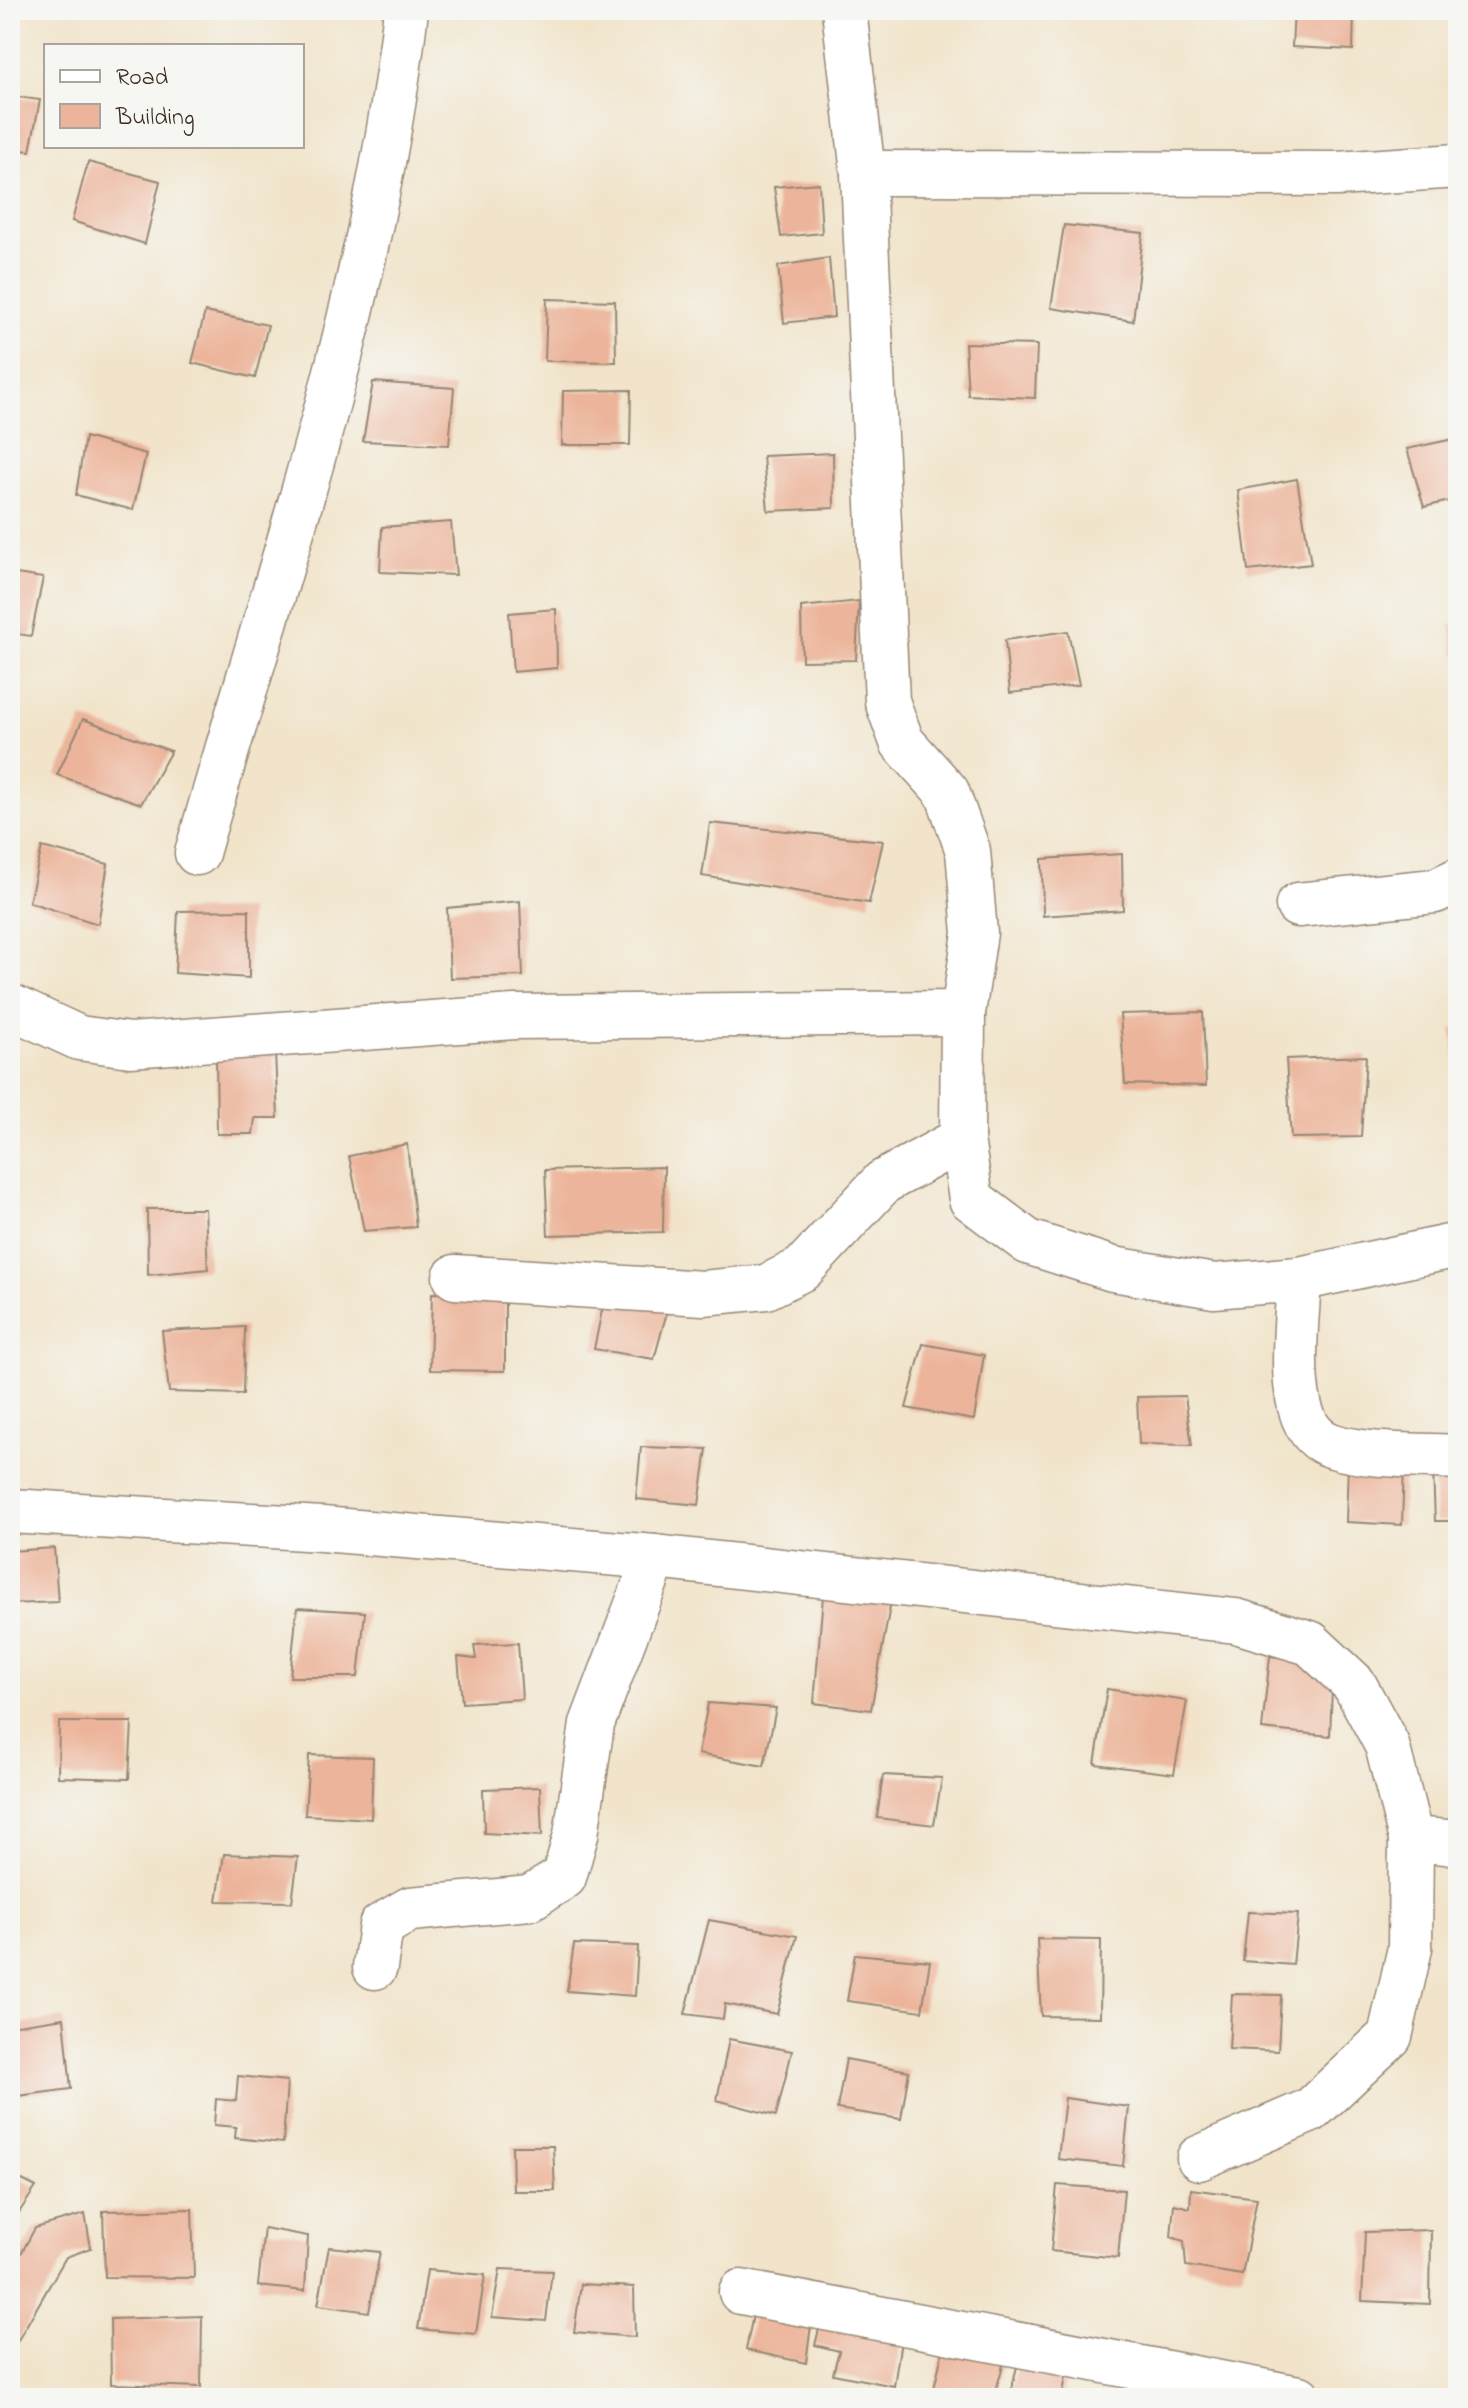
<svg xmlns="http://www.w3.org/2000/svg" width="1468" height="2408" viewBox="0 0 1468 2408" font-family="'Indie Flower',sans-serif">
<style>
.building{fill:#ecb49a}
.lines{fill:none;stroke-linecap:round;stroke-linejoin:round}
.street-casing{stroke:#968774;stroke-width:47}
.street{stroke:#fff;stroke-width:44}
</style>
<rect width="100%" height="100%" fill="#f6f6f2"/>
<filter id="ink" filterUnits="userSpaceOnUse"><feTurbulence type="fractalNoise" baseFrequency=".0125" numOctaves="2"/><feDisplacementMap in="SourceGraphic" scale="16" xChannelSelector="R" yChannelSelector="G"/><feConvolveMatrix kernelMatrix="1 2 1 2 8 2 1 2 1" color-interpolation-filters="sRGB"/></filter>
<filter id="wash" filterUnits="userSpaceOnUse"><feTurbulence type="fractalNoise" baseFrequency=".006" numOctaves="4" result="noise"/><feDisplacementMap in="SourceGraphic" scale="32" xChannelSelector="R" yChannelSelector="G"/><feGaussianBlur stdDeviation="1.8" result="paint"/><feColorMatrix in="noise" values="0 0 0 0 0 0 0 0 0 0 0 0 0 0 0 0 0 1.4 0 .05"/><feComposite in="paint" operator="in"/></filter>
<g filter="url(#wash)">
<rect width="100%" height="100%" fill="#f1e4cb"/>
<g id="blocks">
<g class="building">
<path d="M1294 10H1354L1353 50 1292 47Z"/>
<path d="M10 96 40 100 30 151 10 149Z"/>
<path d="M88 162 160 181 145 244 72 221Z"/>
<path d="M819 183 822 233 781 237 774 187Z"/>
<path d="M1064 225 1143 233 1133 321 1051 308Z"/>
<path d="M829 258 834 317 784 323 778 266Z"/>
<path d="M547 299 615 301 616 362 545 361Z"/>
<path d="M205 312 268 325 255 378 192 363Z"/>
<path d="M965 343 1037 345 1035 398 968 395Z"/>
<path d="M373 382 454 388 449 445 363 441Z"/>
<path d="M631 390 630 445H562L563 391Z"/>
<path d="M85 437 146 454 133 510 76 495Z"/>
<path d="M1458 438V499L1424 507 1407 449Z"/>
<path d="M833 453 834 508 768 511 763 456Z"/>
<path d="M1297 479 1311 564 1248 571 1238 490Z"/>
<path d="M451 522 456 575 380 572 382 527Z"/>
<path d="M10 573 43 578 31 636 10 633Z"/>
<path d="M859 601 856 660 802 661 801 607Z"/>
<path d="M556 609 557 668 513 672 509 613Z"/>
<path d="M1450 625H1458V654L1455 655Z"/>
<path d="M1068 631 1079 685 1010 693 1005 640Z"/>
<path d="M83 719 171 751 141 804 57 775Z"/>
<path d="M710 823 883 841 869 903 702 876Z"/>
<path d="M42 847 108 864 98 924 29 902Z"/>
<path d="M1122 854 1123 910 1043 916 1042 859Z"/>
<path d="M520 901 523 976 450 978 447 908Z"/>
<path d="M249 910V978L175 973 178 911Z"/>
<path d="M1203 1012 1206 1086 1125 1084 1120 1014Z"/>
<path d="M1452 1029H1458V1059L1456 1060Z"/>
<path d="M275 1053 278 1118H255L253 1134H217L216 1055Z"/>
<path d="M1366 1056 1361 1137 1291 1138 1286 1059Z"/>
<path d="M407 1144 416 1227 364 1231 349 1156Z"/>
<path d="M664 1167 663 1232 548 1235 545 1170Z"/>
<path d="M147 1209H205L208 1269 148 1275Z"/>
<path d="M432 1293 505 1294V1371L430 1370Z"/>
<path d="M605 1296 669 1305 654 1359 594 1349Z"/>
<path d="M245 1327 243 1394 169 1392 162 1331Z"/>
<path d="M923 1344 984 1355 974 1420 906 1408Z"/>
<path d="M1185 1396 1192 1445 1139 1444 1137 1397Z"/>
<path d="M641 1447 707 1449 699 1505 636 1499Z"/>
<path d="M1348 1463 1404 1465 1402 1525 1346 1522Z"/>
<path d="M1433 1469 1458 1470V1521H1435Z"/>
<path d="M54 1548 58 1602 10 1604V1551Z"/>
<path d="M823 1596 891 1601 871 1710 814 1703Z"/>
<path d="M297 1608 365 1612 358 1677H290Z"/>
<path d="M518 1643 522 1699 462 1703 458 1657 476 1659 474 1645Z"/>
<path d="M1270 1656 1333 1665 1330 1736 1262 1729Z"/>
<path d="M1107 1689 1187 1701 1174 1774 1095 1764Z"/>
<path d="M708 1703 776 1708 764 1766 698 1754Z"/>
<path d="M59 1722H132L129 1779 58 1777Z"/>
<path d="M309 1755 373 1757 371 1819 305 1815Z"/>
<path d="M883 1775 942 1778 934 1825 877 1818Z"/>
<path d="M540 1787 542 1836 484 1833 483 1789Z"/>
<path d="M224 1854 298 1857 292 1902 217 1901Z"/>
<path d="M1248 1912 1298 1914 1293 1965 1243 1961Z"/>
<path d="M709 1920 797 1936 777 2014 725 2004 723 2019 685 2014Z"/>
<path d="M1037 1939 1101 1940 1100 2017 1041 2016Z"/>
<path d="M574 1944 638 1946 635 1996 567 1991Z"/>
<path d="M855 1954 930 1961 922 2011 847 2001Z"/>
<path d="M1232 1994 1281 1995 1278 2051 1229 2049Z"/>
<path d="M64 2018 71 2089 10 2097V2026Z"/>
<path d="M729 2039 792 2051 776 2116 717 2100Z"/>
<path d="M846 2059 909 2071 901 2119 837 2109Z"/>
<path d="M238 2076 287 2081 283 2143 235 2138 236 2127 214 2125 216 2099 236 2101Z"/>
<path d="M1065 2098 1129 2107 1123 2166 1058 2159Z"/>
<path d="M512 2146H553L555 2191H513Z"/>
<path d="M10 2174 36 2187 10 2226Z"/>
<path d="M1057 2185 1124 2190 1118 2258 1051 2251Z"/>
<path d="M1191 2189 1257 2198 1242 2275 1186 2266 1184 2241 1171 2237 1174 2204 1190 2208Z"/>
<path d="M192 2209 194 2278 105 2277 103 2211Z"/>
<path d="M85 2214 91 2248 66 2257 10 2354V2274L35 2228Z"/>
<path d="M264 2228 308 2236 305 2291 258 2286Z"/>
<path d="M1431 2230 1430 2304 1362 2301 1365 2232Z"/>
<path d="M329 2247 380 2252 369 2312 318 2305Z"/>
<path d="M500 2269 552 2271 546 2321 492 2317Z"/>
<path d="M427 2270 485 2275 476 2334 418 2329Z"/>
<path d="M581 2284 634 2287 635 2337 574 2332Z"/>
<path d="M755 2305 812 2318 806 2363 746 2350Z"/>
<path d="M202 2316 201 2387 111 2384 110 2319Z"/>
<path d="M822 2317 902 2334 894 2386 833 2374 839 2351 815 2345Z"/>
<path d="M945 2341 1006 2354 994 2398H952L933 2393Z"/>
<path d="M1020 2355 1068 2366 1062 2398H1009Z"/>
</g>
</g>
</g>
<g filter="url(#ink)">
<use href="#blocks" fill-opacity="0" stroke="#968774" stroke-width="2"/>
<g class="lines">
<defs>
<g id="street">
<path d="M844 10 863 173 887 701 902 742 947 792 968 851 975 933 963 1013 962 1139 971 1199 1028 1242 1113 1269 1214 1286 1299 1279 1458 1245"/>
<path d="M863 173 1337 174 1458 166"/>
<path d="M197 853C276 576 374 297 406 10"/>
<path d="M1298 905 1435 891 1458 880"/>
<path d="M10 1006 79 1038 130 1045 514 1017 963 1013"/>
<path d="M455 1277 703 1293 766 1287 802 1269 883 1182 962 1139"/>
<path d="M1299 1279C1298 1319 1281 1420 1324 1442 1351 1457 1425 1455 1458 1457"/>
<path d="M10 1511 322 1529 655 1557 1236 1621 1310 1643 1354 1684 1387 1745 1411 1839 1410 1948 1390 2036 1311 2110 1199 2158"/>
<path d="M1411 1839 1458 1843"/>
<path d="M375 1967 381 1926 410 1909 530 1898 564 1877 576 1835 592 1724 655 1557"/>
<path d="M741 2292 1299 2398"/>
</g>
</defs>
<use href="#street" class="street-casing"/>
<use href="#street" class="street"/>
</g>
</g>
<rect width="1468" height="2408" fill="none" stroke="#f6f6f2" stroke-width="40"/>
<rect x="44" y="44" width="260" height="104" fill="#f6f6f2" stroke="#aba49d" stroke-width="2"/>
<rect x="60" y="70" width="40" height="12" fill="#ffffff" stroke="#aba49d" stroke-width="2"/>
<text x="116" y="84" font-size="24" fill="#3b2a1e">Road</text>
<rect x="60" y="104" width="40" height="24" fill="#ecb49a" stroke="#aba49d" stroke-width="2"/>
<text x="116" y="124" font-size="24" fill="#3b2a1e">Building</text>
</svg>
